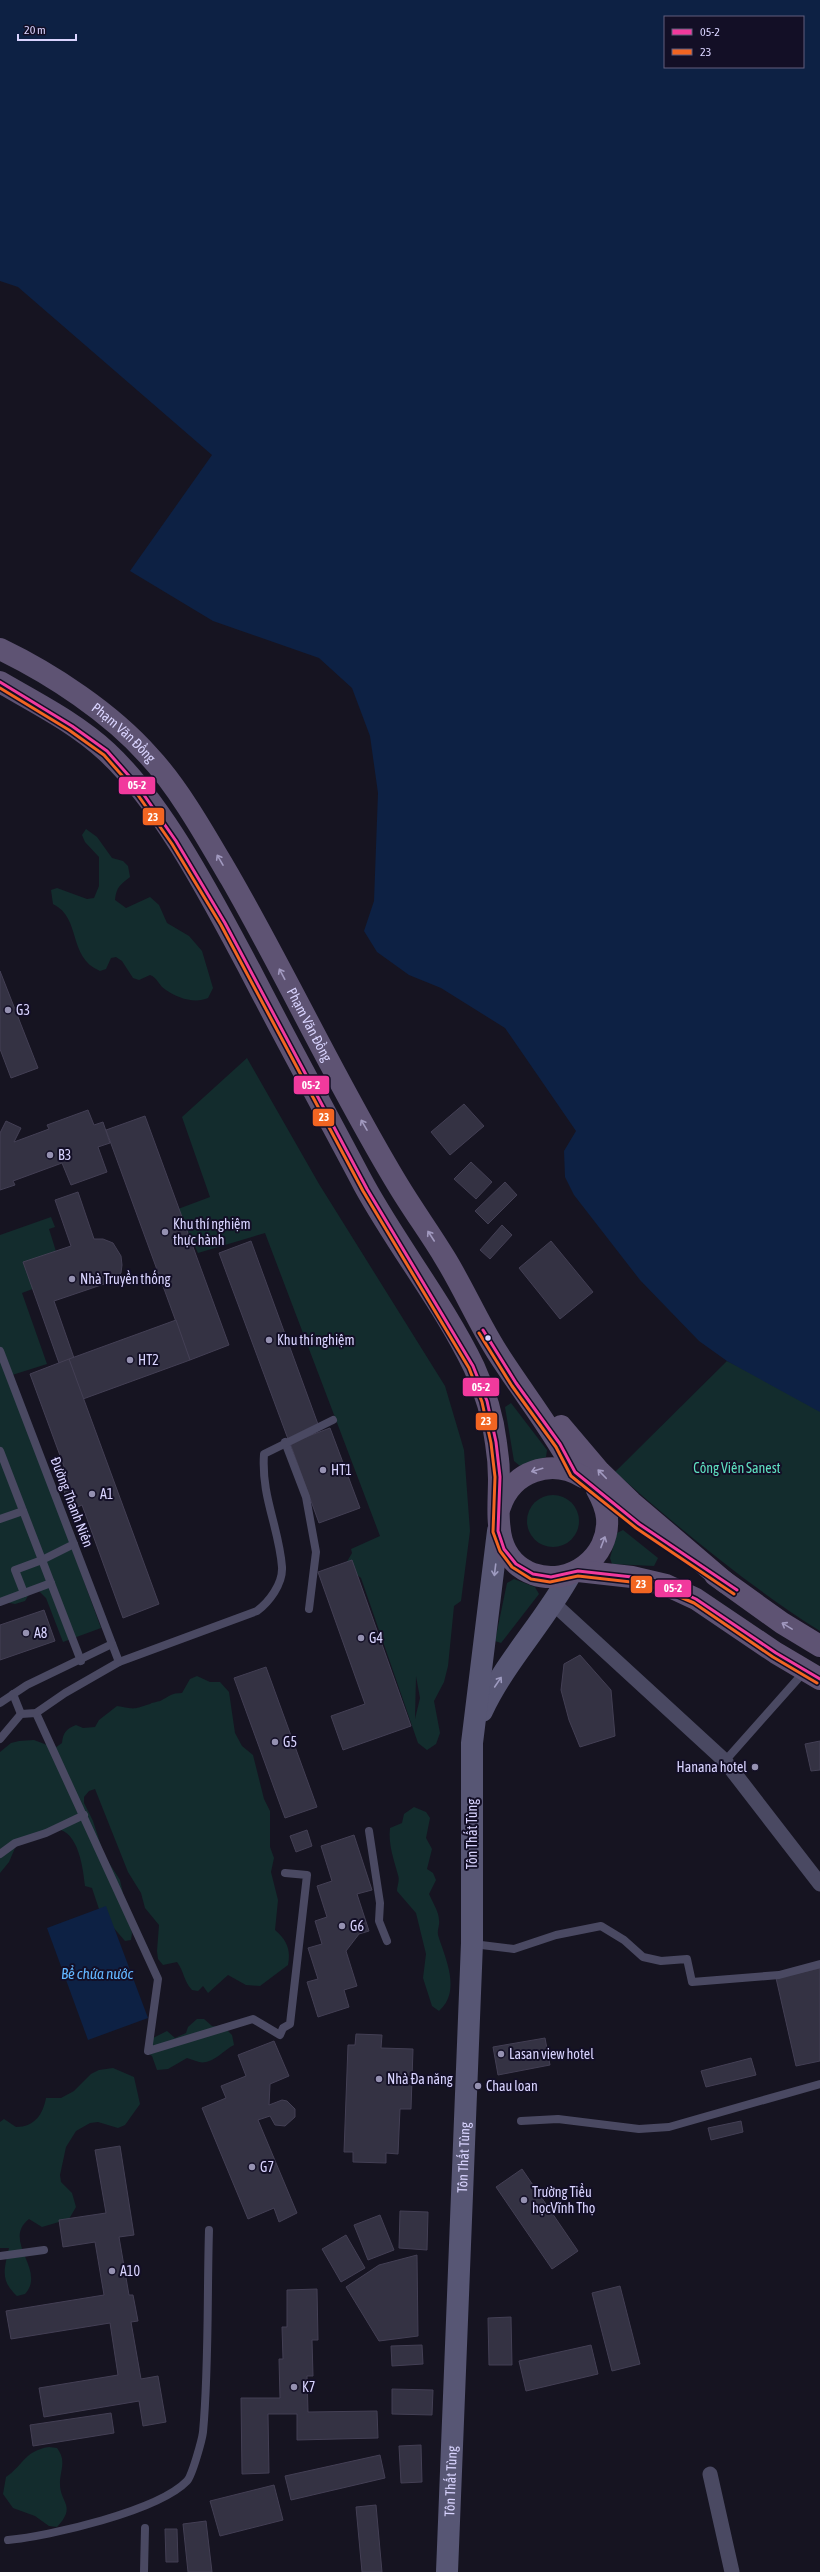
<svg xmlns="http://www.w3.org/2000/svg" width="820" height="2572" viewBox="0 0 820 2572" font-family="'Asap Condensed',sans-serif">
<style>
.green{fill:#132c2d;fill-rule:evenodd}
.water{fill:#0d2144;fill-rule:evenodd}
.building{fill:#343243;stroke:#433f54}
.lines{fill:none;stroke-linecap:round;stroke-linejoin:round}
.lane{stroke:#4a4962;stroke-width:8}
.street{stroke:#4a4962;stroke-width:15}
.secondary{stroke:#575674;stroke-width:22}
.primary{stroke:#5e5373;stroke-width:22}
.bus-1-casing{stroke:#130f26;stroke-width:6}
.bus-2-casing{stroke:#130f26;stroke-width:6}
.bus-1{stroke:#f13a9d;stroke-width:3}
.bus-2{stroke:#f26522;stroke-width:3}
.oneway{stroke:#a29ac0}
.oneway2{stroke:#9e9bc0}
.poi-dot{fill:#9591b1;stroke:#130f26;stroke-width:1.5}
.bus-dot{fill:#d9d4ff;stroke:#130f26;stroke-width:1.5}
.labels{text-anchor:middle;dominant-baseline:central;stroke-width:4;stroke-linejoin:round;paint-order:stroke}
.street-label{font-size:14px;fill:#d9d4ff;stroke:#130f26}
.poi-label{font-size:14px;fill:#d9d4ff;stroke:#130f26;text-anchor:start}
.park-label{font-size:14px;fill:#5fe0c0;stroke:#130f26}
.water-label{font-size:15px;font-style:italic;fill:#62b6ff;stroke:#130f26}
.line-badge{stroke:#130f26;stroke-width:1.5}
.badge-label{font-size:11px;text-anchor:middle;font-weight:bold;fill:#fff}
</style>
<rect width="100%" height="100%" fill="#161421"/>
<g class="green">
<path d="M86 829 97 837 112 858 123 861 128 866 130 877C121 884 116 887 115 900L126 908 150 897 159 905 167 923 189 936 202 951 213 988 208 998C195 1004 177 998 166 990 159 986 158 978 150 975L139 980 133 978 122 961 116 957 111 958 106 969 100 971C67 957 82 918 53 904L51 890 57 888 87 899 94 898 99 886V857L85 842 82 835Z"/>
<path d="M247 1058 319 1184 445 1386 464 1450 470 1531 461 1601 454 1606 448 1666 444 1682 434 1701 440 1733 436 1744 427 1750 418 1743 361 1578 345 1565 352 1553 351 1549 380 1536 265 1233 198 1253 178 1209 210 1197 182 1117ZM416 1676 420 1698 415 1719V1718Z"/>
<path d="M51 1217 55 1227 49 1229 64 1277 22 1293 47 1364 9 1376 101 1628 63 1642 46 1598 34 1586 25 1601 15 1604 0 1601V1235Z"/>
<path d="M727 1361 820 1406V1631C747 1585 680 1529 615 1472Z"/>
<path d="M511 1403 547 1450 546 1457 520 1466 514 1461 505 1407Z"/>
<circle cx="553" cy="1521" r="26"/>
<path d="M623 1530 658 1558 654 1566 612 1564 610 1558 617 1533Z"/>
<path d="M514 1579 535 1587 539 1594 501 1643 495 1641 507 1583Z"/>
<path d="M197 1676 210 1682H220L229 1692 235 1733 242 1746 253 1755 264 1799 270 1811V1847L274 1858 271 1872 278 1900 275 1930C287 1940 291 1950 288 1965L260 1986 246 1985 228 1975 208 1993 203 1986 198 1991 192 1990C184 1982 184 1971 177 1962L163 1965 158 1959 157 1951 159 1925 145 1908 141 1893 128 1872 95 1789 89 1791 84 1797V1803L93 1821 104 1855 120 1880 132 1933 131 1940 125 1941 100 1912 92 1888 85 1886C83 1869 79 1831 56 1829 45 1829 29 1837 18 1841L9 1862 0 1873V1752L11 1743 19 1741 34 1740 55 1748 62 1743C63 1733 66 1729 76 1725L83 1728 95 1727 99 1720 117 1706C136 1709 131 1710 150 1704 153 1702 159 1702 162 1700 170 1696 171 1693 182 1693L190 1679Z"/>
<path d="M414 1807 426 1812 430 1818 426 1838 432 1849 427 1869 433 1873 436 1880 429 1894C432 1901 439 1912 439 1920 440 1925 437 1929 438 1935 445 1958 462 1991 439 2011L432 2006 423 1978 426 1954 416 1913 397 1891C397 1886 400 1880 398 1875 394 1860 388 1844 390 1828L402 1823 404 1814Z"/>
<path d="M197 2019H204L212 2026 224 2027 232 2035 234 2045C223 2050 213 2065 199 2062 195 2061 191 2059 187 2058L168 2069 157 2070 152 2056 147 2053 153 2038 167 2031 175 2038 186 2033 188 2027Z"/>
<path d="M113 2068 134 2077 140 2104 125 2125 118 2128 98 2122 90 2123 76 2131 66 2147 60 2175 61 2182 72 2193 76 2207 69 2219 42 2227 29 2219C1 2241 47 2270 25 2294L17 2296C0 2280 4 2270 9 2248H0V2122L4 2119 16 2127C35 2127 43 2114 46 2098H61L74 2091 91 2074 99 2070Z"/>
<path d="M49 2447 57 2448C67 2461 60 2470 60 2484 60 2503 77 2506 57 2527L49 2526 35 2516 13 2508 3 2494 6 2477C24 2465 24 2451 49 2447Z"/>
</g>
<g class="water">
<path d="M0 0H820V1412L727 1361 699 1341 640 1280 574 1195 565 1177 564 1151 576 1131 505 1028 441 988 409 975 377 952 364 931 374 901 378 793 370 736 352 688 319 658 213 621 130 571 212 455 18 287 0 281ZM665 17H803V67H665Z"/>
<path d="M106 1906 148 2018 88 2040 47 1928Z"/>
</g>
<g class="building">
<path d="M0 971 38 1068 11 1078 0 1049Z"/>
<path d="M464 1104 484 1126 450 1155 431 1132Z"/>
<path d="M88 1110 94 1125 103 1122 110 1143 98 1147 107 1172 71 1185 62 1163 13 1181 15 1185 0 1190V1133L6 1121 21 1128 14 1142 49 1129 47 1125Z"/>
<path d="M145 1116 229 1345 190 1360 106 1130Z"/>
<path d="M471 1162 492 1182 476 1199 454 1179Z"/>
<path d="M505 1182 517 1195 488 1224 475 1211Z"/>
<path d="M78 1192 94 1239H103L113 1243 121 1256 122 1265 121 1273 110 1282 54 1301 74 1358 59 1363 23 1262 71 1246 55 1200Z"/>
<path d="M502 1225 512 1235 490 1259 480 1250Z"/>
<path d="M251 1241 319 1427 288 1439 219 1253Z"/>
<path d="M551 1241 593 1292 560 1319 519 1268Z"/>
<path d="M176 1320 190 1360 83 1399 69 1359Z"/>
<path d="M69 1359 159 1604 123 1618 82 1505 71 1510 61 1483 69 1480 30 1374Z"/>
<path d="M330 1428 360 1508 319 1523 290 1443Z"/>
<path d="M352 1560 411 1726 343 1750 331 1716 365 1704 318 1572Z"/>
<path d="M44 1610 55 1641 0 1660V1625Z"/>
<path d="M580 1655 611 1690 615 1736 580 1747 569 1720 561 1690 564 1664Z"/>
<path d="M266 1667 317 1807 285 1818 234 1678Z"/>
<path d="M820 1741V1770L811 1771 805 1744Z"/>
<path d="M307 1830 312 1846 296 1852 290 1836Z"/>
<path d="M354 1835 372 1890 357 1894 369 1931 359 1934 346 1951 357 1986 344 1990 349 2007 318 2017 307 1982 318 1979 308 1948 322 1944 315 1921 327 1917 317 1886 332 1881 321 1846Z"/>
<path d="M820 1968V2061L796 2066 776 1978Z"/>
<path d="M356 2034 382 2035 381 2048 413 2049 411 2109H400L398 2154 386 2153V2163L353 2162V2152H344L348 2045H355Z"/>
<path d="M545 2038 550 2065 498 2075 493 2047Z"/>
<path d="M274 2041 289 2076 270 2084 269 2105 282 2100 287 2101 295 2109V2117L285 2126 275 2125 270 2116 258 2120 297 2213 279 2222 274 2208 248 2219 202 2108 226 2098 221 2086 246 2076 238 2055Z"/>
<path d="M751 2058 756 2075 706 2087 701 2071Z"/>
<path d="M741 2121 743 2132 711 2140 708 2128Z"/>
<path d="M120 2146 134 2235 119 2237 129 2295H133L138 2321 131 2322 141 2379 158 2376 166 2422 143 2426 139 2401 44 2417 39 2388 118 2375 110 2323 11 2339 6 2311 104 2295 95 2242 63 2247 59 2220 106 2213 95 2150Z"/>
<path d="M522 2169 578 2251 552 2269 496 2187Z"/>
<path d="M400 2211 428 2212 427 2250 399 2248Z"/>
<path d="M380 2215 394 2250 368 2260 354 2225Z"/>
<path d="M346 2235 365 2268 341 2282 322 2249Z"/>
<path d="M417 2255 418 2336 379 2341 346 2287 379 2265Z"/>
<path d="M620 2286 640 2364 612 2371 592 2293Z"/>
<path d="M317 2289 318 2340H312L313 2376H307L308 2412 377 2411 378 2438 297 2440V2414H268L269 2473 242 2474 241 2398H280L279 2359H283L282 2327H287V2290Z"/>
<path d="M511 2317 512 2365H489L488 2318Z"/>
<path d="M422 2345 423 2364 392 2366 391 2346Z"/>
<path d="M591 2345 598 2374 526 2391 519 2361Z"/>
<path d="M392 2389 433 2390 432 2415 392 2414Z"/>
<path d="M111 2413 114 2433 33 2446 30 2425Z"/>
<path d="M421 2445 422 2482 401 2483 399 2446Z"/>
<path d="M380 2455 385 2478 291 2500 285 2476Z"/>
<path d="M274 2485 283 2520 220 2536 210 2501Z"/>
<path d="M376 2505 382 2572H362L356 2507Z"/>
<path d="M206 2521 212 2572H188L183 2524Z"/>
<path d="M165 2529H177L178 2562H166Z"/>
</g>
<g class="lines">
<g class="lane">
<path d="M0 1351 119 1662"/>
<path d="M285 1442 306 1497 316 1552 309 1609"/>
<path d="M0 1451 81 1661"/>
<path d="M0 1519 23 1511"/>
<path d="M24 1593 15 1570 42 1560 74 1544"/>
<path d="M0 1602 51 1583"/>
<path d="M13 1694 21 1714"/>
<path d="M0 1703 27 1685 112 1644"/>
<path d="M36 1713 158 1979 148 2051 253 2019 280 2035 283 2028 290 2024 307 1875 285 1873"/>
<path d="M0 1739 21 1714 36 1713 65 1693 119 1662 257 1611C269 1602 283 1584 282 1567 279 1527 261 1497 264 1454L333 1420"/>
<path d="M725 1761 804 1672"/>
<path d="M369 1831 380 1903 379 1921 387 1941"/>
<path d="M0 1854 15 1843 46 1833 84 1815"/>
<path d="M473 1944 514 1949 556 1935 601 1926 624 1940 643 1957 661 1961 687 1959 692 1982 779 1975 820 1964"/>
<path d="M521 2121 558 2119 639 2129 669 2127 820 2084"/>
<path d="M0 2256 44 2250"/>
<path d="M8 2540C50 2536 158 2511 187 2481 192 2476 202 2440 203 2432 209 2367 207 2296 209 2230"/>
<path d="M144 2572 145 2528"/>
</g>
<g class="street">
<path d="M554 1604 725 1761 820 1884"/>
<path d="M710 2474 732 2572"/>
</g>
<g class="secondary">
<path d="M482 1711C505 1662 544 1622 570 1575"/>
<path id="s1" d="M447 2572 472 1943V1743L498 1531"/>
</g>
<g class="primary">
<path id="s2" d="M0 649C52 674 111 713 149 756 180 789 208 840 231 879 289 980 338 1086 398 1185 413 1210 430 1233 445 1258 464 1289 478 1322 497 1352 523 1393 553 1430 575 1472"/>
<path d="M0 682C36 703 76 723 107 752 164 805 213 901 250 970 287 1042 326 1113 364 1185 398 1247 443 1303 474 1367 485 1391 493 1417 496 1443 498 1455 499 1467 499 1479 499 1514 491 1558 533 1574 570 1587 610 1557 607 1518 606 1508 602 1499 597 1490"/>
<path d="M561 1426 600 1472 631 1502 726 1583"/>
<path d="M500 1507C512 1471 551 1458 583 1477"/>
<path d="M578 1571 632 1577 666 1585 696 1599 776 1653 820 1679"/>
<path d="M715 1575 782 1623 820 1646"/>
</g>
<defs>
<g id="bus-1">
<path d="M0 682 72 726 107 751 137 785 176 841 225 923 367 1189 473 1366 487 1401 496 1442 500 1477 498 1531 504 1549 516 1564 533 1574 551 1577 578 1571 632 1577 666 1585 696 1599 776 1653 820 1679"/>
<path d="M483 1330 516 1383 560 1444 575 1472 639 1524 737 1590"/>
</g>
<g id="bus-2">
<path d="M0 688 69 730 104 755 133 788 172 844 221 925 363 1191 469 1368 482 1402 491 1443 495 1477 493 1532 500 1551 512 1567 531 1579 550 1582 578 1576 631 1582 664 1590 694 1603 773 1657 817 1683"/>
<path d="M479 1333 512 1386 556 1447 571 1476 636 1528 734 1594"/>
</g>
</defs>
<use href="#bus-1" class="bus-1-casing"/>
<use href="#bus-2" class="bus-2-casing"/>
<use href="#bus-1" class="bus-1"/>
<use href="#bus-2" class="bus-2"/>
</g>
<defs><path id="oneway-shaft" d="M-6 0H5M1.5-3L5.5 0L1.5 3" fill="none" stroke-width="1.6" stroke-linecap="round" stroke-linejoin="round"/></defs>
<g class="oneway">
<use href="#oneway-shaft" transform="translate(220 860) rotate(-120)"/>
<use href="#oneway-shaft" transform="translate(282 974) rotate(-118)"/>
<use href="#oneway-shaft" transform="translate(364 1125) rotate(-120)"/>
<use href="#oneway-shaft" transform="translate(431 1236) rotate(-123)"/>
<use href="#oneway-shaft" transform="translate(537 1470) rotate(163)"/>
<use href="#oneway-shaft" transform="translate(602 1474) rotate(-134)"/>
<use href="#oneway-shaft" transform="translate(603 1542) rotate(-69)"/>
<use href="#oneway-shaft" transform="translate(787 1626) rotate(-149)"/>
</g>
<g class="oneway2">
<use href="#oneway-shaft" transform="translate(495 1570) rotate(97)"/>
<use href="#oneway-shaft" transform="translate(498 1682) rotate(-56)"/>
</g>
<g class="poi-dot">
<circle cx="8" cy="1010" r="4"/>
<circle cx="50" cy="1155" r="4"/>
<circle cx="165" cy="1232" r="4"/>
<circle cx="72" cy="1279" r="4"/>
<circle cx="269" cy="1340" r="4"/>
<circle cx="130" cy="1360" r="4"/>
<circle cx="323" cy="1470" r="4"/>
<circle cx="92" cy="1494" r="4"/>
<circle cx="26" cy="1633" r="4"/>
<circle cx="361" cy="1638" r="4"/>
<circle cx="275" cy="1742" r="4"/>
<circle cx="755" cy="1767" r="4"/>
<circle cx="342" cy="1926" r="4"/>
<circle cx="501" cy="2054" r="4"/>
<circle cx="379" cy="2079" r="4"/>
<circle cx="478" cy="2086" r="4"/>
<circle cx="252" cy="2167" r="4"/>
<circle cx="524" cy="2200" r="4"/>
<circle cx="112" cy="2271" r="4"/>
<circle cx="294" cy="2387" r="4"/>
</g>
<circle class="bus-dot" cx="488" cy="1338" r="3.5"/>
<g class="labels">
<g class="street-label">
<text stroke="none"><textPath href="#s2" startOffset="150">Phạm Văn Đồng</textPath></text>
<text stroke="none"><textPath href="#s2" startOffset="498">Phạm Văn Đồng</textPath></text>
<text transform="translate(72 1502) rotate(69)">Đường Thanh Niên</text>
<text transform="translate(472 1834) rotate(-90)">Tôn Thất Tùng</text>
<text stroke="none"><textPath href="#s1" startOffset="415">Tôn Thất Tùng</textPath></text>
<text stroke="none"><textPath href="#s1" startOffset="91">Tôn Thất Tùng</textPath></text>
</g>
<g class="poi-label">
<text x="16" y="1010">G3</text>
<text x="58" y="1155">B3</text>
<text x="173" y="1224">Khu thí nghiệm<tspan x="173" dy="16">thực hành</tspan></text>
<text x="80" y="1279">Nhà Truyền thống</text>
<text x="277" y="1340">Khu thí nghiệm</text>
<text x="138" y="1360">HT2</text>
<text x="331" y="1470">HT1</text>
<text x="100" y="1494">A1</text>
<text x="34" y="1633">A8</text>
<text x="369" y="1638">G4</text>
<text x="283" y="1742">G5</text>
<text x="747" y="1767" text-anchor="end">Hanana hotel</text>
<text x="350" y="1926">G6</text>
<text x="509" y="2054">Lasan view hotel</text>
<text x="387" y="2079">Nhà Đa năng</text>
<text x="486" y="2086">Chau loan</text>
<text x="260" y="2167">G7</text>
<text x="532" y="2192">Trường Tiểu<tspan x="532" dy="16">họcVĩnh Thọ</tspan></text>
<text x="120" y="2271">A10</text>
<text x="302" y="2387">K7</text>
</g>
<g class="park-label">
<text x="737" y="1468">Công Viên Sanest</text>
</g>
<g class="water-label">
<text x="97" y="1973">Bể chứa nước</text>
</g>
</g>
<g class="line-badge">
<rect x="118" y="776" width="38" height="19" rx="4" fill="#f13a9d"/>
<rect x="142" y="807" width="23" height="19" rx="4" fill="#f26522"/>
<rect x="293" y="1075" width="37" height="20" rx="4" fill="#f13a9d"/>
<rect x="312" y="1108" width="23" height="19" rx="4" fill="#f26522"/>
<rect x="462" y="1377" width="38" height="20" rx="4" fill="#f13a9d"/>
<rect x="475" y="1412" width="23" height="19" rx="4" fill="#f26522"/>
<rect x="630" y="1575" width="23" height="19" rx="4" fill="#f26522"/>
<rect x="654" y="1579" width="38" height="19" rx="4" fill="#f13a9d"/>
</g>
<g class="badge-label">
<text x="137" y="789">05-2</text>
<text x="153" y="821">23</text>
<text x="311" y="1089">05-2</text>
<text x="324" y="1121">23</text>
<text x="481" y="1391">05-2</text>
<text x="486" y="1425">23</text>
<text x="641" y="1588">23</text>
<text x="673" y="1592">05-2</text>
</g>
<rect x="664" y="16" width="140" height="52" fill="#130f26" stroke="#625e7d"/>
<rect x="672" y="29" width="20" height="6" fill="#f13a9d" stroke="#625e7d"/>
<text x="700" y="36" font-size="12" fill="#d9d4ff">05-2</text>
<rect x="672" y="49" width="20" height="6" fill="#f26522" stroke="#625e7d"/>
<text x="700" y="56" font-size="12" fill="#d9d4ff">23</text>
<path d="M18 34v6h58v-6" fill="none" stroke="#d9d4ff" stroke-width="2"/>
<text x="24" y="34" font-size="12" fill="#d9d4ff" stroke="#130f26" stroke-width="3" paint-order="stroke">20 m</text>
</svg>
